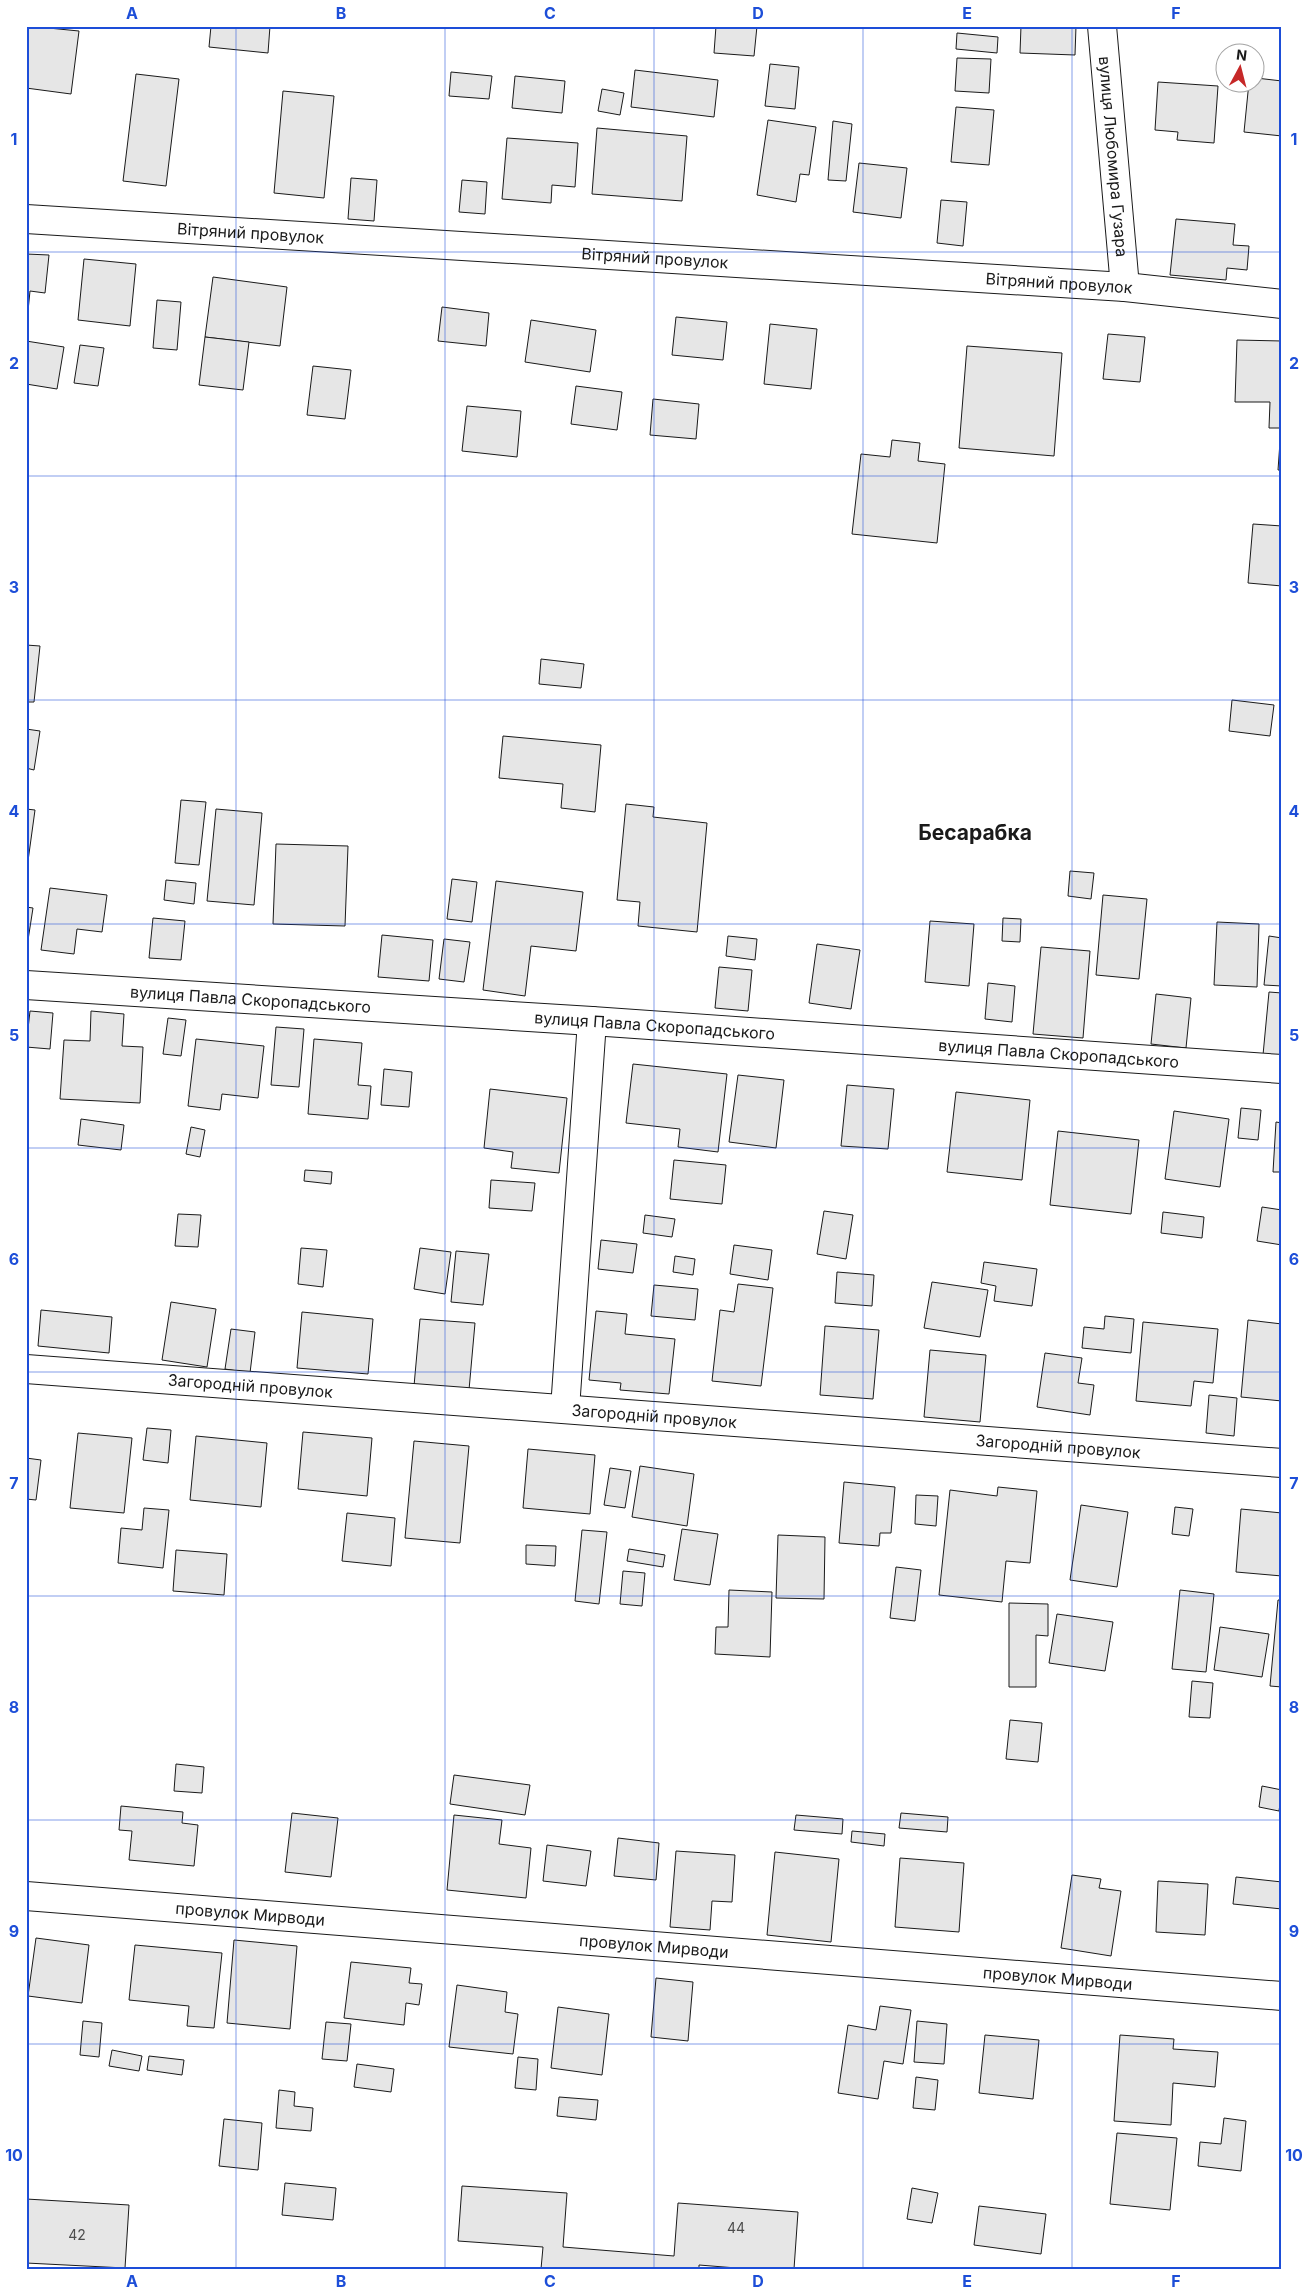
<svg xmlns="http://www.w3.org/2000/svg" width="1308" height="2295" viewBox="0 0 1308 2295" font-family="Inter,sans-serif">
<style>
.building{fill:#e6e6e6;stroke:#1a1a1a}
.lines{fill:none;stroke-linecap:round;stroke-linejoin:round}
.minor-casing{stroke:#1a1a1a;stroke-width:30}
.minor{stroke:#fff;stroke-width:28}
.grid{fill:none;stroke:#1d4ed8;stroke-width:1;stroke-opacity:0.55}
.labels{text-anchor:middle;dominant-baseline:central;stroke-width:4;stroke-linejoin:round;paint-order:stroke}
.number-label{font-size:14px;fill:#4d4d4d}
.street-label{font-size:16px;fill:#1a1a1a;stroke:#fff}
.district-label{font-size:21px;font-weight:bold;fill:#1a1a1a;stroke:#fff}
.neatline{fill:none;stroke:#1d4ed8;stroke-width:2}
.grid-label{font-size:16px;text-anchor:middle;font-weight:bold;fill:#1d4ed8}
</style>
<rect width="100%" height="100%" fill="#fff"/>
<g class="building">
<path d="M28 26 79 31 71 94 26 88Z"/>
<path d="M211 26H270L268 53 209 47Z"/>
<path d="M716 26H757L754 56 714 53Z"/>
<path d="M1021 26H1076L1075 55 1020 53Z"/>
<path d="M957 33 998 37 997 53 956 49Z"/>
<path d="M957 58 991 59 989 93 955 91Z"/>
<path d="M770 64 799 67 795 109 765 106Z"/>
<path d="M635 70 718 80 714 117 631 107Z"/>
<path d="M451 72 492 76 489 99 449 96Z"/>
<path d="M136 74 179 79 166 186 123 181Z"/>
<path d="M515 76 565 81 562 113 512 108Z"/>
<path d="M1256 78 1282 81V136L1244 132 1249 82H1256Z"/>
<path d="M1158 82 1218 86 1214 143 1177 140 1178 132 1155 130Z"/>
<path d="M602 89 624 93 620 115 598 111Z"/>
<path d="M283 91 334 96 324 198 274 193Z"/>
<path d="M956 107 994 110 989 165 951 162Z"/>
<path d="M768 120 816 127 809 175 800 174 796 202 757 195Z"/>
<path d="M833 121 852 124 846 181 828 180Z"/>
<path d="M597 128 687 136 682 201 592 194Z"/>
<path d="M507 138 578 143 575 187 552 185 551 203 502 199Z"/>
<path d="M859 163 907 168 901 218 853 212Z"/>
<path d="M351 178 377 180 374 221 348 219Z"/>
<path d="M462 180 487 182 485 214 459 212Z"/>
<path d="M941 200 967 202 963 246 937 243Z"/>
<path d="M1176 219 1235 224 1233 245 1249 246 1247 270 1227 268 1226 280 1170 275Z"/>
<path d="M26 254 49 255 45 293 30 291 26 331Z"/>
<path d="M84 259 136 264 130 326 78 320Z"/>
<path d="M213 277 287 287 280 346 205 337Z"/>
<path d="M157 300 181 302 177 350 153 348Z"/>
<path d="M442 307 489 313 486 346 438 341Z"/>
<path d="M676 317 727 322 723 360 672 355Z"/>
<path d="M531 320 596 330 590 372 525 362Z"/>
<path d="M770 324 817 329 811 389 764 384Z"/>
<path d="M1108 334 1145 337 1140 382 1103 379Z"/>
<path d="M205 337 249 342 243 390 199 385Z"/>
<path d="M1237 340 1282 341V428H1269L1270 402H1235Z"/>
<path d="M26 341 64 347 57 389 26 384Z"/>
<path d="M80 345 104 348 98 386 74 383Z"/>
<path d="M967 346 1062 353 1054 456 959 448Z"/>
<path d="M313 366 351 370 345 419 307 415Z"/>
<path d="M576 386 622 392 617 430 571 424Z"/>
<path d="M653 399 699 404 696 439 650 435Z"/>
<path d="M467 406 521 411 517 457 462 451Z"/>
<path d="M892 440 920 443 918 461 945 464 937 543 852 534 861 454 890 457Z"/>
<path d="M1280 442H1282V470H1278Z"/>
<path d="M1253 524 1282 526V586L1248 583Z"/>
<path d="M26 645 40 646 34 702H26Z"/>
<path d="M541 659 584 664 581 688 539 684Z"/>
<path d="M1232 700 1274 705 1270 736 1229 731Z"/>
<path d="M26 729 40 731 34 770 26 768Z"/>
<path d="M503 736 601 745 595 812 561 808 563 784 499 778Z"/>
<path d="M181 800 206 802 199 865 175 863Z"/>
<path d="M626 804 654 807 653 817 707 823 697 932 638 926 640 902 617 900Z"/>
<path d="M26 809 35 810 28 861H26Z"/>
<path d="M216 809 262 813 254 905 207 901Z"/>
<path d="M276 844 348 846 345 926 273 924Z"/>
<path d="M1070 871 1094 873 1091 899 1068 896Z"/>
<path d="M452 879 477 882 472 922 447 919Z"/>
<path d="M166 880 196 883 194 904 164 900Z"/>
<path d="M496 881 583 892 576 951 531 946 525 996 483 990Z"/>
<path d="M50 888 107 895 102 932 77 929 74 954 41 950Z"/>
<path d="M1103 895 1147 899 1139 979 1096 975Z"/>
<path d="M26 907 33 908 26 953Z"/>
<path d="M153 918 185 921 181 960 149 958Z"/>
<path d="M1003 918 1021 919 1020 942 1002 941Z"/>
<path d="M930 921 974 924 969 986 925 982Z"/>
<path d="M1217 922 1259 924 1257 987 1214 985Z"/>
<path d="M382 935 433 940 429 981 378 977Z"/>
<path d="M728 936 757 939 755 960 726 956Z"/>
<path d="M1269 936 1282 938V986L1264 985Z"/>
<path d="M444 939 470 942 464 982 439 979Z"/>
<path d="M817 944 860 950 851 1009 809 1003Z"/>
<path d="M1041 947 1090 951 1083 1038 1033 1034Z"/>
<path d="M719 967 752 970 748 1011 715 1008Z"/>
<path d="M988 983 1015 986 1012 1022 985 1019Z"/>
<path d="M1269 992 1282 993V1056L1263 1055Z"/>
<path d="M1156 994 1191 998 1186 1048 1151 1044Z"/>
<path d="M30 1011 53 1013 50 1049 26 1047Z"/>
<path d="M91 1011 124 1014 122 1046 143 1047 140 1103 60 1099 64 1040 90 1041Z"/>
<path d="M168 1018 186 1020 181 1056 163 1054Z"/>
<path d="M276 1027 304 1029 299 1087 271 1085Z"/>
<path d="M196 1039 264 1046 258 1098 222 1094 220 1110 188 1106Z"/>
<path d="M314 1039 362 1043 358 1085 371 1086 368 1119 308 1114Z"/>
<path d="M633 1064 727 1074 718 1152 678 1147 680 1129 626 1123Z"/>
<path d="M384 1069 412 1072 409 1107 381 1105Z"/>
<path d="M738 1075 784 1080 776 1148 729 1142Z"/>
<path d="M847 1085 894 1089 888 1149 841 1146Z"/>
<path d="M490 1089 567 1098 559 1173 511 1168 513 1152 484 1148Z"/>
<path d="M956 1092 1030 1100 1022 1180 947 1172Z"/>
<path d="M1241 1108 1261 1110 1258 1140 1238 1138Z"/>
<path d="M1174 1111 1229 1119 1220 1187 1165 1179Z"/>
<path d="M81 1119 124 1125 121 1150 78 1145Z"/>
<path d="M1276 1122 1282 1123V1172H1273Z"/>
<path d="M191 1127 205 1130 200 1157 186 1154Z"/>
<path d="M1058 1131 1139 1140 1131 1214 1050 1205Z"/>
<path d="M674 1160 726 1165 722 1204 670 1199Z"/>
<path d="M305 1170 332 1172 331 1184 304 1181Z"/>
<path d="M491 1180 535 1183 532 1211 489 1208Z"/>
<path d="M1262 1207 1282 1210V1245L1257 1241Z"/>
<path d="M824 1211 853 1215 846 1259 817 1254Z"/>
<path d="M1163 1212 1204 1217 1202 1238 1161 1233Z"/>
<path d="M178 1214 201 1215 198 1247 175 1246Z"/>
<path d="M645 1215 675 1219 672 1237 643 1233Z"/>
<path d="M601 1240 637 1244 633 1273 598 1269Z"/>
<path d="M734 1245 772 1250 768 1280 730 1274Z"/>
<path d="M301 1248 327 1250 323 1287 298 1284Z"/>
<path d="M420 1248 451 1252 445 1294 414 1289Z"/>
<path d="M456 1251 489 1254 483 1305 451 1302Z"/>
<path d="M675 1256 695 1259 693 1275 673 1272Z"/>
<path d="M984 1262 1037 1269 1032 1306 994 1301 996 1286 981 1283Z"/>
<path d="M837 1272 874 1275 872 1306 835 1303Z"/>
<path d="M932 1282 988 1290 980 1337 924 1328Z"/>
<path d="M738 1284 773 1288 761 1386 712 1381 720 1310 734 1312Z"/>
<path d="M654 1285 698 1289 695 1320 651 1316Z"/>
<path d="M171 1302 216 1309 207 1367 162 1360Z"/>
<path d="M41 1310 112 1317 109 1353 38 1346Z"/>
<path d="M596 1311 627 1314 625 1334 675 1339 669 1394 620 1390 621 1383 589 1380Z"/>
<path d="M302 1312 373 1319 368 1374 297 1368Z"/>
<path d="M1105 1316 1134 1319 1131 1353 1082 1348 1084 1327 1104 1329Z"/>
<path d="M420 1319 475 1323 469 1390 414 1386Z"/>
<path d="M1248 1320 1282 1324V1401L1241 1397Z"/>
<path d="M1143 1322 1218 1329 1213 1383 1194 1381 1191 1406 1136 1401Z"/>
<path d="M825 1326 879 1330 873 1399 820 1395Z"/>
<path d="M231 1329 255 1332 250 1373 225 1369Z"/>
<path d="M930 1350 986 1355 980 1422 924 1417Z"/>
<path d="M1045 1353 1082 1358 1078 1383 1094 1385 1090 1415 1037 1407Z"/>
<path d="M1209 1395 1237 1398 1234 1436 1206 1433Z"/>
<path d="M147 1428 171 1430 168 1463 143 1460Z"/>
<path d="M303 1432 372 1438 367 1496 298 1489Z"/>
<path d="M78 1433 132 1438 124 1513 70 1508Z"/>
<path d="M196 1436 267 1443 261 1507 190 1500Z"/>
<path d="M414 1441 469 1446 460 1543 405 1538Z"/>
<path d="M528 1449 595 1455 590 1514 523 1508Z"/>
<path d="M26 1458 41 1460 36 1500 26 1499Z"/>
<path d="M640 1466 694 1474 687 1526 632 1517Z"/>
<path d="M610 1468 631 1471 625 1508 604 1505Z"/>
<path d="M844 1482 895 1487 891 1533H880L879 1546 839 1543Z"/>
<path d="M998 1487 1037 1491 1030 1563 1006 1561 1002 1602 939 1595 950 1490 997 1496Z"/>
<path d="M916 1495 938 1496 936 1526 915 1524Z"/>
<path d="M1081 1505 1128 1512 1117 1587 1070 1580Z"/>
<path d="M1175 1507 1193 1509 1189 1536 1172 1534Z"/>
<path d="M144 1508 169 1510 163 1568 118 1563 121 1528 142 1530Z"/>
<path d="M1241 1509 1282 1513V1576L1236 1572Z"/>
<path d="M347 1513 395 1518 391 1566 342 1561Z"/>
<path d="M682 1529 718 1534 710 1585 674 1580Z"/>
<path d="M582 1530 607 1532 599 1604 575 1601Z"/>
<path d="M778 1535 825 1537 824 1599 776 1598Z"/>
<path d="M526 1545 556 1546 555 1566 526 1564Z"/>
<path d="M629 1549 665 1555 663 1567 627 1561Z"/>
<path d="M176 1550 227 1554 224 1595 173 1591Z"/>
<path d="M896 1567 921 1570 915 1621 890 1618Z"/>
<path d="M623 1571 645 1573 642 1606 620 1604Z"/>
<path d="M729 1590 772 1592 770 1657 715 1654 716 1627H728Z"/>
<path d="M1180 1590 1214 1594 1206 1672 1172 1669Z"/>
<path d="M1278 1600H1282V1687L1270 1686Z"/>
<path d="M1009 1603 1048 1604V1636L1036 1635V1687H1009Z"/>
<path d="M1057 1614 1113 1622 1105 1671 1049 1663Z"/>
<path d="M1220 1627 1269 1634 1262 1677 1214 1670Z"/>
<path d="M1192 1681 1213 1683 1210 1718 1189 1717Z"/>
<path d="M1010 1720 1042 1723 1038 1762 1006 1759Z"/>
<path d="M176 1764 204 1767 202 1793 174 1791Z"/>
<path d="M454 1775 530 1785 525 1815 450 1804Z"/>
<path d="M1262 1786 1282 1790 1279 1811 1259 1807Z"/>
<path d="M121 1806 183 1812 182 1823 198 1825 194 1866 129 1860 132 1831 119 1830Z"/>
<path d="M292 1813 338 1818 331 1877 285 1872Z"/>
<path d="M901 1813 948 1817 947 1832 899 1828Z"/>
<path d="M454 1815 502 1820 499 1844 531 1848 526 1898 447 1890Z"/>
<path d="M796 1815 843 1819 842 1834 794 1830Z"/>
<path d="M852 1831 885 1834 884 1846 851 1842Z"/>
<path d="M618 1838 659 1843 656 1880 614 1876Z"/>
<path d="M547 1845 591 1851 586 1886 543 1881Z"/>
<path d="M676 1851 735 1855 732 1902 712 1901 710 1930 670 1927Z"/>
<path d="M775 1852 839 1859 831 1942 767 1935Z"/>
<path d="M900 1858 964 1863 959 1932 895 1927Z"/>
<path d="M1072 1875 1101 1879 1099 1888 1121 1891 1111 1956 1061 1948Z"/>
<path d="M1236 1877 1282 1882V1909L1233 1904Z"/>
<path d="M1158 1881 1208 1884 1205 1935 1156 1932Z"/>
<path d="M36 1938 89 1945 82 2003 28 1996Z"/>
<path d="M234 1940 297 1946 290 2029 227 2023Z"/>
<path d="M135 1945 222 1953 214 2028 187 2026 189 2006 129 2000Z"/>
<path d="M351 1962 411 1968 409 1983 422 1984 419 2005 406 2003 404 2025 344 2018Z"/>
<path d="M656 1978 693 1982 688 2041 651 2037Z"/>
<path d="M457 1985 507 1992 505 2012 518 2014 513 2054 449 2047Z"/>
<path d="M880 2006 911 2010 903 2064 884 2061 878 2099 838 2093 848 2025 876 2030Z"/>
<path d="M558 2007 609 2014 602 2075 551 2068Z"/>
<path d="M83 2021 102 2023 99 2057 80 2055Z"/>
<path d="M917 2021 947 2024 944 2064 914 2062Z"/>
<path d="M326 2022 351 2024 347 2061 322 2059Z"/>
<path d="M985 2035 1039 2040 1033 2099 979 2093Z"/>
<path d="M1120 2035 1174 2039 1173 2049 1218 2052 1215 2087 1173 2083 1171 2125 1114 2121Z"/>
<path d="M112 2050 142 2056 139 2071 109 2066Z"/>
<path d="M149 2056 184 2060 182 2075 147 2070Z"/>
<path d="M518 2057 538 2059 536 2090 515 2088Z"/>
<path d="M357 2064 394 2069 391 2092 354 2087Z"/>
<path d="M916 2077 938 2080 935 2110 913 2108Z"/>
<path d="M279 2090 295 2092 294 2106 313 2108 311 2131 276 2128Z"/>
<path d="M559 2097 598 2100 596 2120 557 2116Z"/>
<path d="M1224 2118 1246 2121 1241 2171 1198 2166 1200 2142 1221 2144Z"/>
<path d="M224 2119 262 2123 258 2170 219 2166Z"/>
<path d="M1117 2133 1177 2138 1170 2210 1110 2204Z"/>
<path d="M285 2183 336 2188 333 2220 282 2215Z"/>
<path d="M462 2186 567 2193 563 2247 674 2256 678 2203 798 2212 794 2269H749L699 2265V2269H541L543 2247 458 2241Z"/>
<path d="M912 2188 938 2193 932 2223 907 2219Z"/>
<path d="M26 2199 129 2205 125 2268 26 2263Z"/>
<path d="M979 2206 1046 2214 1041 2254 974 2245Z"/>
</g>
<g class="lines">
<defs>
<g id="minor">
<path id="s1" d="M1102 26 1125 287"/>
<path id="s2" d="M26 219 1125 287 1282 304"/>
<path id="s3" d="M26 985 592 1021 1282 1069"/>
<path id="s4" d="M26 1369 1282 1463"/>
<path d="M565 1409 592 1021"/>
<path id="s5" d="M26 1896 1282 1996"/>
</g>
</defs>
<use href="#minor" class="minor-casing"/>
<use href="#minor" class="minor"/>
</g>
<path class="grid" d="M236 26V2269M445 26V2269M654 26V2269M863 26V2269M1072 26V2269M26 252H1282M26 476H1282M26 700H1282M26 924H1282M26 1148H1282M26 1372H1282M26 1596H1282M26 1820H1282M26 2044H1282"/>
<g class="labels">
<g class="number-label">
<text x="736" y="2227">44</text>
<text x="77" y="2234">42</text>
</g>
<g class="street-label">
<text stroke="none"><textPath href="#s1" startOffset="131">вулиця Любомира Гузара</textPath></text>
<text stroke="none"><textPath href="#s2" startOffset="225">Вітряний провулок</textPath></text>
<text stroke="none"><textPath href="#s2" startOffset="630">Вітряний провулок</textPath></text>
<text stroke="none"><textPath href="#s2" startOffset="1035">Вітряний провулок</textPath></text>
<text stroke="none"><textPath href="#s3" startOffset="225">вулиця Павла Скоропадського</textPath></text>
<text stroke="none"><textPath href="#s3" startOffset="630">вулиця Павла Скоропадського</textPath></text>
<text stroke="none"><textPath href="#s3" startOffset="1035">вулиця Павла Скоропадського</textPath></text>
<text stroke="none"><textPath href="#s4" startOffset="225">Загородній провулок</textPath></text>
<text stroke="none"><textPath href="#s4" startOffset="630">Загородній провулок</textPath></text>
<text stroke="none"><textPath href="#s4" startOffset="1035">Загородній провулок</textPath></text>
<text stroke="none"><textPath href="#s5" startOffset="225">провулок Мирводи</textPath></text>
<text stroke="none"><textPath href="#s5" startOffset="630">провулок Мирводи</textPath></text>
<text stroke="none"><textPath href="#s5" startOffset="1035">провулок Мирводи</textPath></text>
</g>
<g class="district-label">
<text x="975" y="832">Бесарабка</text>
</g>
</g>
<rect width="1308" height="2295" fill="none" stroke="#ffffff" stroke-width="55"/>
<g transform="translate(1240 68) rotate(7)"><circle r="24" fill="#ffffff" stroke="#a3a3a3"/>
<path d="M0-4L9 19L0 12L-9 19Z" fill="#c62828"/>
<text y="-8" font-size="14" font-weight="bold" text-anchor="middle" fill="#1a1a1a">N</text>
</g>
<rect x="28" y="28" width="1252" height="2240" class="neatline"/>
<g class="grid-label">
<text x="132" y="19">A</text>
<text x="341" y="19">B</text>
<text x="550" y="19">C</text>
<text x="758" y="19">D</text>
<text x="967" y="19">E</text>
<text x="1176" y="19">F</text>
<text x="14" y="145">1</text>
<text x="1294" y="145">1</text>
<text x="14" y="369">2</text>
<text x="1294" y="369">2</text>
<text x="14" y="593">3</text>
<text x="1294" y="593">3</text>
<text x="14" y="817">4</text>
<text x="1294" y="817">4</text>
<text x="14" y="1041">5</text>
<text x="1294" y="1041">5</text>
<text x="14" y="1265">6</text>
<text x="1294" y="1265">6</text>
<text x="14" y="1489">7</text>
<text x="1294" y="1489">7</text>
<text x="14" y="1713">8</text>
<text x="1294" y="1713">8</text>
<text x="14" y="1937">9</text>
<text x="1294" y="1937">9</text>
<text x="14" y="2161">10</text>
<text x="1294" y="2161">10</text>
<text x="132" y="2287">A</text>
<text x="341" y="2287">B</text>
<text x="550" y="2287">C</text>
<text x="758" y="2287">D</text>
<text x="967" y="2287">E</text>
<text x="1176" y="2287">F</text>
</g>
</svg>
